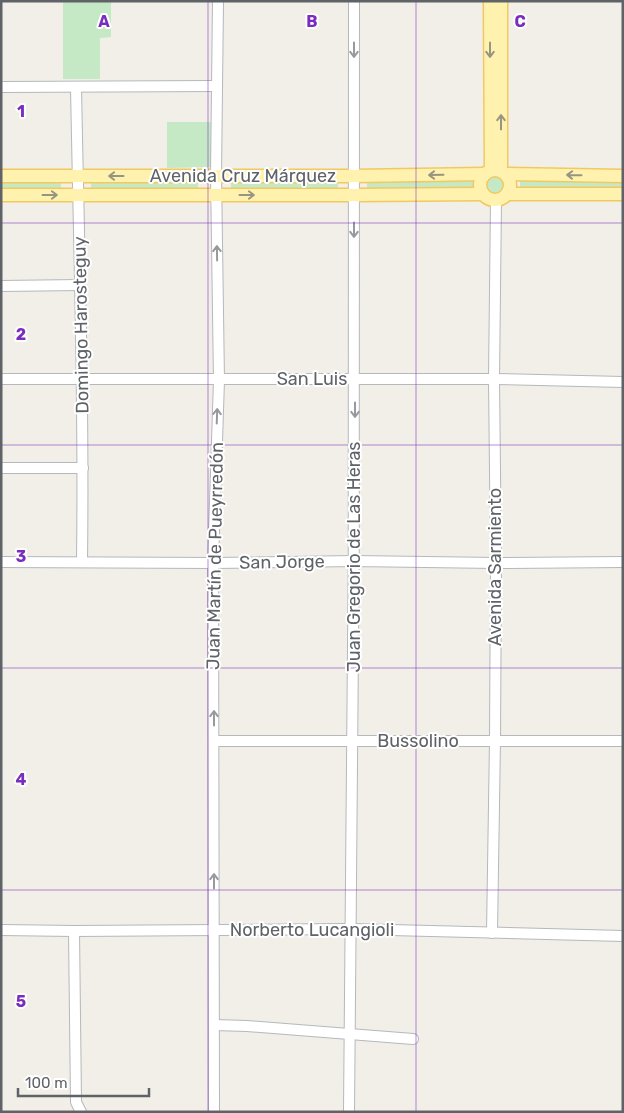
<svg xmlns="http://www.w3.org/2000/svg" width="624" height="1113" viewBox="0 0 624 1113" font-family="Rubik,sans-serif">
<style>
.green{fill:#c5e8c5}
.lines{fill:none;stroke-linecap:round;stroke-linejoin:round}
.minor-casing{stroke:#b5b8bc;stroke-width:12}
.major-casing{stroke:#f2c960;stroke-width:15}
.minor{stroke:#fff;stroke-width:10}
.major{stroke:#fff2af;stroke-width:12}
.oneway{stroke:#979a9d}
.oneway2{stroke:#979581}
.grid{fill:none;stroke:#7b2cbf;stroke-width:1;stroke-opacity:0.55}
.labels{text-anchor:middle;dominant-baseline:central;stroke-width:4;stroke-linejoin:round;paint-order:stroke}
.street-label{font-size:18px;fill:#5f6368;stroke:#fff}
.grid-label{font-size:16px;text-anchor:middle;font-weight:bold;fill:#7b2cbf;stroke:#fff;stroke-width:4;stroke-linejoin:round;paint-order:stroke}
</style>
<rect width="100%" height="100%" fill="#f1efe8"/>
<g class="green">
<path d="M111 1V37L100 38V79H63V2Z"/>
<path d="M167 122H212L213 167 167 168Z"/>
<circle cx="495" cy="185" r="10"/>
<rect x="367" y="178" width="107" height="10"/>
<path d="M520 178 623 179V189L520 188Z"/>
<path d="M1 179 61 180V190L1 189Z"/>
<path d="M91 180 198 181V191L91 190Z"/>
<rect x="231" y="180" width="107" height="10"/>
</g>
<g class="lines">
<defs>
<g id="minor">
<path d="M1 87 217 86"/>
<path d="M76 87C79 246 84 404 82 562"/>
<path d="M1 286 80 285"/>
<path d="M1 379H494L623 382"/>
<path d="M1 468H83"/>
<path d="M1 562 213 563 354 561 496 563 623 562"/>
<path d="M214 741H623"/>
<path d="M1 930 74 931 351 929 623 936"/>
<path d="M74 931 76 1102 81 1112"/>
<path d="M492 933 495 740 496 563 494 379 496 201"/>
<path d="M214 1025 247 1026 413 1039"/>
<path d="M214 1112 213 563 219 380 216 175 218 1"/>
<path d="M349 1112C354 742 355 371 354 1"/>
</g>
<g id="major">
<path d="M490 1 491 170"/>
<circle cx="495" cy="185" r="15"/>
<path d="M501 171V1"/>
<path d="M506 174 623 176"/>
<path d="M1 176H354L485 174"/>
<path d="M508 194H623"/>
<path d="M1 195H354L483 194"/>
</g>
</defs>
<use href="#minor" class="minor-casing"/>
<use href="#major" class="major-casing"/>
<use href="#minor" class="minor"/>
<use href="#major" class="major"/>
</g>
<defs><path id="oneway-shaft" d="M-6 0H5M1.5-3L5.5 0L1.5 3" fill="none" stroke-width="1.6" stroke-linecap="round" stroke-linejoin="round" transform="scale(1.25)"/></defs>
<g class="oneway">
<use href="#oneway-shaft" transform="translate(354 50) rotate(90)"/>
<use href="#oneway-shaft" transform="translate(354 230) rotate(90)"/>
<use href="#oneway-shaft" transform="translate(217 253) rotate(-91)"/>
<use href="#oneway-shaft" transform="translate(355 410) rotate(90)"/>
<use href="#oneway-shaft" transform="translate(217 416) rotate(-88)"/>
<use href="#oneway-shaft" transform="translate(214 718) rotate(-90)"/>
<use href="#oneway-shaft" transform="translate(214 881) rotate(-90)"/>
</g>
<g class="oneway2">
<use href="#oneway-shaft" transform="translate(490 50) rotate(90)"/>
<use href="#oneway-shaft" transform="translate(501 122) rotate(-90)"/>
<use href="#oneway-shaft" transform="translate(436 175) rotate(179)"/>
<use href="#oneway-shaft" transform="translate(574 175) rotate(-179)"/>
<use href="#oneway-shaft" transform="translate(116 176) rotate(180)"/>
<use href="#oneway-shaft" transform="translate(50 195)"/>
<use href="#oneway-shaft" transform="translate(247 195)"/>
</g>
<path class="grid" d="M208 1V1112M416 1V1112M1 223H623M1 445H623M1 668H623M1 890H623"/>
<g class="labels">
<g class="street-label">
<text x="243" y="176">Avenida Cruz Márquez</text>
<text transform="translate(81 325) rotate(-91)">Domingo Harosteguy</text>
<text x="312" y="379">San Luis</text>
<text transform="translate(215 556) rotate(-89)">Juan Martín de Pueyrredón</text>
<text transform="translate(354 557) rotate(-90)">Juan Gregorio de Las Heras</text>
<text transform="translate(282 562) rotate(-1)">San Jorge</text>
<text transform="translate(495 567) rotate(-90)">Avenida Sarmiento</text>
<text x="418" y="741">Bussolino</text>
<text x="312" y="930">Norberto Lucangioli</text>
</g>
</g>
<g class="grid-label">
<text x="104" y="27">A</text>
<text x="312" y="27">B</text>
<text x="520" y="27">C</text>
<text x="21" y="117">1</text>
<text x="21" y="340">2</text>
<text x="21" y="562">3</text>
<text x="21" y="785">4</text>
<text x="21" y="1007">5</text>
</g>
<rect width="624" height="1113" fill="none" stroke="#5f6368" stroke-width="5"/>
<path d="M18 1088v8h131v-8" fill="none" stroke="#5f6368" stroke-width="2.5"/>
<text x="25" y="1088" font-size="15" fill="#5f6368" stroke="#ffffff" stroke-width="4" paint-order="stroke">100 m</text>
</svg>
